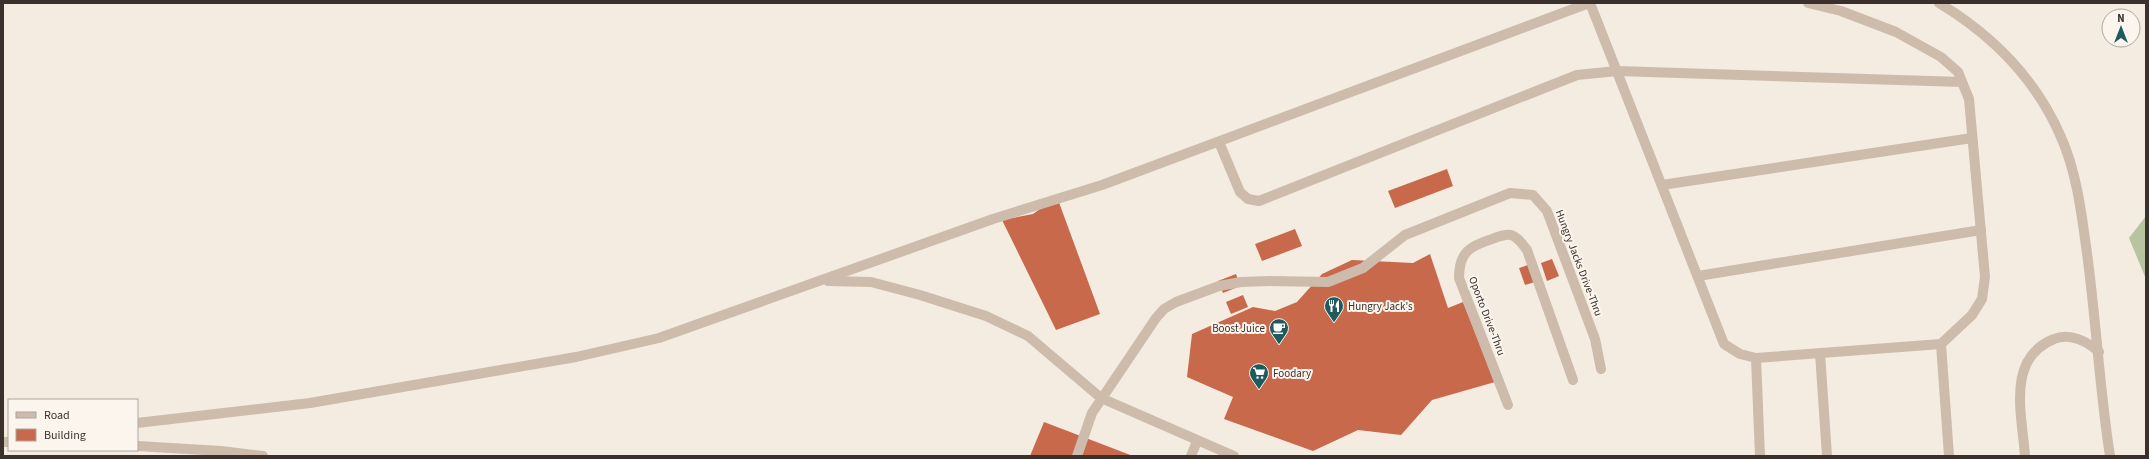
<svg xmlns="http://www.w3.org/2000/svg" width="2149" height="459" viewBox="0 0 2149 459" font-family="'Source Sans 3',sans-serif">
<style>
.green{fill:#b8c4a0}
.building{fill:#c8694b}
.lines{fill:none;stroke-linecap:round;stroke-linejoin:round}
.minor{stroke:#cdbbac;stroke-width:10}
.labels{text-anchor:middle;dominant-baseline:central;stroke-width:4;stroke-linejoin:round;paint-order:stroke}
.street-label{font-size:11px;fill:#3b302b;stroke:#fbf5ee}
.poi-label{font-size:11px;fill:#3b302b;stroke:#fbf5ee;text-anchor:start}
</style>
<rect width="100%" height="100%" fill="#f4ebe1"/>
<path class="green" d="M2146 216V279L2129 238Z"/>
<g class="building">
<path d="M1447 169 1453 186 1395 208 1388 191Z"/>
<path d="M1057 197 1100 314 1056 330 1002 220 1033 214Z"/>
<path d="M1295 229 1302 246 1262 261 1255 244Z"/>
<path d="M1430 254 1448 308 1463 302 1495 382 1432 400 1401 435 1358 430 1313 451 1224 419 1233 397 1187 377 1192 334 1253 307 1275 311 1297 302 1322 274 1352 260 1413 263Z"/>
<path d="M1552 259 1559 276 1547 281 1541 263Z"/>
<path d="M1531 264 1538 281 1525 285 1519 268Z"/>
<path d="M1236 274 1240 286 1223 293 1218 281Z"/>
<path d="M1243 295 1248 307 1231 314 1226 302Z"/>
<path d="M1044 422 1133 456H1030Z"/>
</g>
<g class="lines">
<g class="minor">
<path d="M1590 3 1724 344 1740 354 1756 358 1941 344 1972 315 1982 299 1985 277 1969 99 1958 72 1941 57 1896 32 1841 11 1808 3"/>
<path d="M1939 3C1992 35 2036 79 2061 137 2076 171 2081 209 2086 246 2096 316 2099 386 2110 456"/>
<path d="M1219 142 1240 192 1248 199 1259 201 1577 75 1617 71 1962 82"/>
<path d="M1662 185 1972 138"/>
<path d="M1698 276 1981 230"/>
<path d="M828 281 871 282 920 295 986 316 1028 336 1101 398 1234 456"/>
<path d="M1941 344 1949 456"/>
<path d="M1820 353 1827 456"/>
<path d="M1756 358 1760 456"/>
<path d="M1508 405 1459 278C1459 252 1470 246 1492 239 1498 237 1504 234 1511 235 1518 237 1522 244 1527 250L1573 380"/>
<path d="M137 423 310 403 576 357 659 338 993 219 1102 185 1589 3"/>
<path d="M3 442H9"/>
<path d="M137 446 221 451 263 456"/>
<path d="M1077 456 1092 413 1156 318 1164 309 1176 302 1219 286 1241 282 1270 281 1328 282 1363 268 1405 235 1510 193 1533 195 1547 211 1595 339 1601 369"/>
<path d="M1191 456 1197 441"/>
<path d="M2025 456C2022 414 2006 358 2054 339 2070 332 2088 342 2099 352"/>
</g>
</g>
<defs>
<symbol id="restaurant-pin" viewBox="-11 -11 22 30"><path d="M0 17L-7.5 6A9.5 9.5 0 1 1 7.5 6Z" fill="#1f5a5e" stroke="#fbf5ee"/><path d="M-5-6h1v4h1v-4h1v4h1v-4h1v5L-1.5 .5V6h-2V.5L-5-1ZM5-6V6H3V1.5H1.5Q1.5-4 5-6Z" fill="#fff"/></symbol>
<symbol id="cafe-pin" viewBox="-11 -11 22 30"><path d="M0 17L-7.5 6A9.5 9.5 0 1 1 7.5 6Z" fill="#1f5a5e" stroke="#fbf5ee"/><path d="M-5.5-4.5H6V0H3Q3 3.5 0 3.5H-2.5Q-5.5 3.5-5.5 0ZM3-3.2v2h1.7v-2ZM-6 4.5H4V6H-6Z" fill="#fff"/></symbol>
<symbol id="supermarket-pin" viewBox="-11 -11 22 30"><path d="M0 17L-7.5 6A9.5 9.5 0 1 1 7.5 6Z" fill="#1f5a5e" stroke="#fbf5ee"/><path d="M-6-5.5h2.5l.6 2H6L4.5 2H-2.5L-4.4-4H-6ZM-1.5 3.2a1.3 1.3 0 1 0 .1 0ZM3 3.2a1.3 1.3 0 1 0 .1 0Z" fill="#fff"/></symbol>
</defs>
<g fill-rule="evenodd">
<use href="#restaurant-pin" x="1323" y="295" width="22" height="30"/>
<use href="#cafe-pin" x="1268" y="317" width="22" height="30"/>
<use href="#supermarket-pin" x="1248" y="362" width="22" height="30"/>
</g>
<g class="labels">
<g class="street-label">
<text transform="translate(1579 263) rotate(69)">Hungry Jacks Drive-Thru</text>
<text transform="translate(1487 316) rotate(69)">Oporto Drive-Thru</text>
</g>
<g class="poi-label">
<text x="1348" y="306">Hungry Jack's</text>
<text x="1265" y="328" text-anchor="end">Boost Juice</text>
<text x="1273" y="373">Foodary</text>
</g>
</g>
<rect width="2149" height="459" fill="none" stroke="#3b302b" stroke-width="8"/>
<rect x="8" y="399" width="130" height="52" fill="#fbf5ee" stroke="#aea6a0"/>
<rect x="16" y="412" width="20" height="6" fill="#cdbbac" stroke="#aea6a0"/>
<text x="44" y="419" font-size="12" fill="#3b302b">Road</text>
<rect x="16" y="429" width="20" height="12" fill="#c8694b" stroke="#aea6a0"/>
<text x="44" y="439" font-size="12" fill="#3b302b">Building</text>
<g transform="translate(2121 28)"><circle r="19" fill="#fbf5ee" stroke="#aea6a0"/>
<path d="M0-3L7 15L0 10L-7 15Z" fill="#1f5a5e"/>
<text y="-6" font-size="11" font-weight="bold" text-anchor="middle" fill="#3b302b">N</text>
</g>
</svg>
